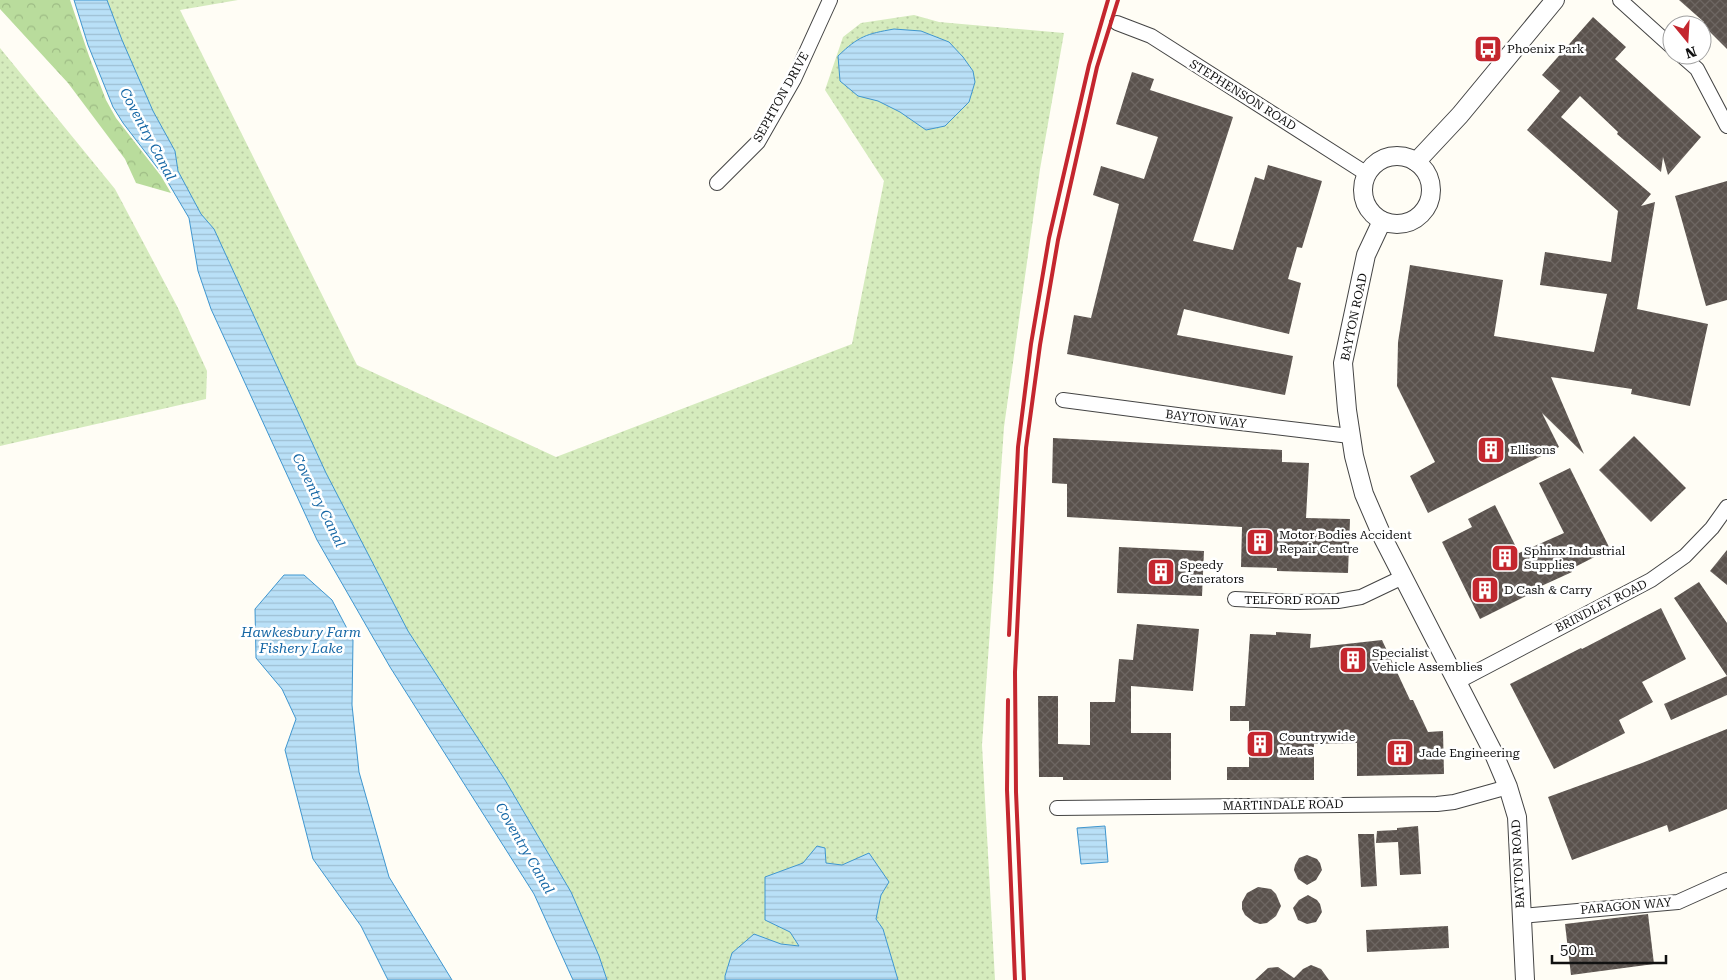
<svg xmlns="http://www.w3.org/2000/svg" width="1727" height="980" viewBox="0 0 1727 980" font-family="'Roboto Serif',serif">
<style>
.grass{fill:url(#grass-dots)}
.forest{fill:url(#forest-crowns)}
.water{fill:url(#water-rules);stroke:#3f96cf}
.building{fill:url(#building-cross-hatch)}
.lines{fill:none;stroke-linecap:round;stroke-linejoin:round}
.minor-casing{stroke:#444;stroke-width:16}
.tertiary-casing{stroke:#444;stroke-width:20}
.minor{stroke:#fff;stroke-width:14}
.tertiary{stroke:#fff;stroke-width:18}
.rail{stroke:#c4262e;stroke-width:4}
.labels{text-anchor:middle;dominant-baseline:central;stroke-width:5;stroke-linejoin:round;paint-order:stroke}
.poi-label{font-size:12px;fill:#111;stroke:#fff;text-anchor:start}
.street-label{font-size:12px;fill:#111;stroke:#fff}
.water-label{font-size:14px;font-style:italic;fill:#1768a6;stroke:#fff}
</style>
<defs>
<pattern id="grass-dots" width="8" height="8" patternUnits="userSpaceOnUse" patternTransform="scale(1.25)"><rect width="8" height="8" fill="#d5ebbd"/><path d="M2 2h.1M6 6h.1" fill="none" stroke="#b6c8a1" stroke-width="1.8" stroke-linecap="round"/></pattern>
<pattern id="forest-crowns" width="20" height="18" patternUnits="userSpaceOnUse" patternTransform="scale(1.25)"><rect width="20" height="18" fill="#b9dc9c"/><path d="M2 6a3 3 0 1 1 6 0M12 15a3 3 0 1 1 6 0" fill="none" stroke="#9ebc85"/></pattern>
<pattern id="water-rules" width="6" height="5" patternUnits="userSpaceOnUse" patternTransform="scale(1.25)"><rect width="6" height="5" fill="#b9e0f7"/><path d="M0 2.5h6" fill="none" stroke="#9ebfd3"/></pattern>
<pattern id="building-cross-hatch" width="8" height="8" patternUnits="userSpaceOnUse" patternTransform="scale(1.25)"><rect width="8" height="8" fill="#5a524d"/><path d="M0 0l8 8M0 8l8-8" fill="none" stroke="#6d6662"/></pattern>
</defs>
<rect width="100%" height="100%" fill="#fffdf5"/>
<g class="grass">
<path d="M88 0H238L180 10 357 365 556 457 852 344 884 181 825 90 843 37 861 23 914 15 939 22 1064 33 1040 169 1004 427 982 745 995 980H589L488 784 215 271Z"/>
<path d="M0 48 115 189 178 308 207 371 206 399 0 446Z"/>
</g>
<path class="forest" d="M0 0H70L89 56 106 100 116 118 161 176 171 193 136 183 125 159 68 83 0 9Z"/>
<g class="water">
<path d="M74 0H107L122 40 153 111 175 151 178 171 201 214 214 229 326 473 408 631 505 780 571 892 599 956 607 980H573L534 894 390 667 317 540 211 309 198 271 189 218 166 179 123 123 113 107 88 45Z"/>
<path d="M894 29 921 31 949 42 963 57 973 71 975 82 969 102 945 126 926 130 900 112 878 101 858 96 840 81 838 56C859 36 866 34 894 29Z"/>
<path d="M284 575H304L332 600 353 640 352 705 359 772 389 877 452 980H388L361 926 313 859 285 750 296 719 282 689 256 658 255 609Z"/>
<path d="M1105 826 1108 862 1081 864 1077 828Z"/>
<path d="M817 846 825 848 826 863 842 865 869 853 889 882 881 895 876 919 883 929 898 980H725V976L732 953 754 934 781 944 799 946 790 932 765 920V877L803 863Z"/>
</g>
<g class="building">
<path d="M1679 0H1727V49L1702 24 1704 22Z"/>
<path d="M1593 17 1626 47 1615 59 1701 137 1668 175 1663 157 1661 172 1617 134 1618 132 1580 96 1561 117 1651 194 1641 206 1655 202 1637 309 1708 324 1690 406 1631 394 1632 389 1551 377 1584 454 1542 413 1559 447 1428 513 1410 476 1435 462 1397 386 1398 342 1410 265 1503 280 1494 336 1594 352 1607 294 1540 285 1545 252 1611 262 1618 211 1527 130 1560 91 1542 75Z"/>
<path d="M1132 72 1154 79 1150 90 1233 117 1193 241 1233 250 1255 177 1264 180 1268 165 1322 181 1302 248 1297 247 1288 279 1301 283 1289 334 1184 309 1177 335 1293 356 1285 395 1067 354 1074 315 1091 318 1119 204 1093 195 1101 166 1144 179 1158 137 1116 124Z"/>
<path d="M1727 181V300L1706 306 1675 196Z"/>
<path d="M1634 436 1686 488 1651 522 1599 470Z"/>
<path d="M1053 438 1282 450V462L1309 463 1306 518 1350 519 1348 573 1277 571V568L1241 567 1242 527 1067 517V484L1052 483Z"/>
<path d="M1570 468 1610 549 1571 569 1572 572 1537 588 1538 590 1480 619 1442 542 1472 527 1468 519 1495 505 1519 553 1564 533 1539 483Z"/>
<path d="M1119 547 1204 551 1202 596 1117 593Z"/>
<path d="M1727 550V585L1710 571Z"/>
<path d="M1699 582 1727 623V695L1671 720 1664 704 1727 676 1674 598Z"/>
<path d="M1661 608 1686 659 1642 682 1653 702 1619 720 1625 733 1554 769 1510 684 1581 648 1582 649Z"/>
<path d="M1137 624 1199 629 1193 691 1131 686V733H1171V780H1063V777H1039L1038 696H1058V744L1090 745V702H1115L1119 659 1133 660Z"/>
<path d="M1276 632 1311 634 1310 648 1382 640 1410 700H1413L1428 732 1443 731 1444 774 1357 776V743L1314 744V780H1227V767H1249V721H1230V706H1245L1250 634 1276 635Z"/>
<path d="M1727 729V809L1669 832 1667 825 1572 860 1548 797 1642 763Z"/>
<path d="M1418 826 1421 874 1400 875 1398 842 1376 843 1377 831 1397 830V828Z"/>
<path d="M1358 834H1374L1377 886 1361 887Z"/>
<path d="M1307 855 1317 859 1320 863 1322 870 1316 880 1307 885 1298 879 1294 870 1295 865 1299 858Z"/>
<path d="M1258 887 1271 889 1276 894 1281 906 1276 916 1267 923 1260 924 1254 922 1245 915 1242 909V902L1247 893Z"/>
<path d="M1308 895 1317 900 1320 904 1322 912 1316 922 1307 924 1298 920 1293 908 1299 900Z"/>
<path d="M1648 914 1654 964 1571 975 1565 924Z"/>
<path d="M1448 926 1449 948 1367 952 1366 930Z"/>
<path d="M1311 965 1321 969 1329 980H1255L1268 968 1278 967 1294 978 1303 969Z"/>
</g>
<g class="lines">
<defs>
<g id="minor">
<path d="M1620 0 1672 47"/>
<path d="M1117 23 1151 36 1367 174"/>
<path d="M1681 55 1697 69 1727 126"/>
<path d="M717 183 758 142 794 79 830 0"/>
<path d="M1063 400 1223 421 1350 436"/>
<path d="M1235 599 1295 602 1338 601 1361 597 1403 577"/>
<path d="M1457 682 1651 580 1685 556 1712 528 1727 507"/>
<path d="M1057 808 1437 804 1454 802 1508 787"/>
<path d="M1521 916 1678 902 1727 880"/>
</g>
<g id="tertiary">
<circle cx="1397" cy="190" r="34"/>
<path d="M1416 162 1460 115 1555 0"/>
<path d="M1382 221 1366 255 1343 363 1347 410 1354 456 1364 494 1383 538 1494 754 1508 787 1517 817 1525 980"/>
</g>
</defs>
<use href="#minor" class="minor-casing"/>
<use href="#tertiary" class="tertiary-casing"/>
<use href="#minor" class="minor"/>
<use href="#tertiary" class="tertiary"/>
<g class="rail">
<path d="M1009 635 1018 447 1031 344 1049 238 1089 65 1108 0"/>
<path d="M1008 700 1007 790 1015 980"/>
<path d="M1024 980 1016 792 1015 672 1026 448 1040 345 1058 240 1097 67 1118 0"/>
</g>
</g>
<defs>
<symbol id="bus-square" viewBox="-11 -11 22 22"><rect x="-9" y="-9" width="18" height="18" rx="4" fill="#c4262e" stroke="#fff"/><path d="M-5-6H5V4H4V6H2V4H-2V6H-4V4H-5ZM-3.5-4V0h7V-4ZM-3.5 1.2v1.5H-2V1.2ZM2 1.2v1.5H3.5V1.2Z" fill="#fff"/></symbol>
<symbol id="building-square" viewBox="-11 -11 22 22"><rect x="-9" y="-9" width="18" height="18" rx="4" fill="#c4262e" stroke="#fff"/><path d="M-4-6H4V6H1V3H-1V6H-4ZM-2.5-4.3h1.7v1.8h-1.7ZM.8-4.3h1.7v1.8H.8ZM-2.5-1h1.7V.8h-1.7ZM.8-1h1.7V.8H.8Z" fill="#fff"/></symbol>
</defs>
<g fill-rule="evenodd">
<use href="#bus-square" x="1472" y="33" width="32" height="32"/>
<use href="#building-square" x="1475" y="434" width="32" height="32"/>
<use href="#building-square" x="1244" y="526" width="32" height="32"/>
<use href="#building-square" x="1489" y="542" width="32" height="32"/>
<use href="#building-square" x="1145" y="556" width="32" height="32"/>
<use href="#building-square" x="1469" y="574" width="32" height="32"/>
<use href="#building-square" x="1337" y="644" width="32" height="32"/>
<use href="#building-square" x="1244" y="728" width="32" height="32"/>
<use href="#building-square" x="1384" y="737" width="32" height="32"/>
</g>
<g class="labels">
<g class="poi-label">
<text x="1507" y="49">Phoenix Park</text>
<text x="1510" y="450">Ellisons</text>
<text x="1279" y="535">Motor Bodies Accident<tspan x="1279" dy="14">Repair Centre</tspan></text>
<text x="1524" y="551">Sphinx Industrial<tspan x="1524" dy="14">Supplies</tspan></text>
<text x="1180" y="565">Speedy<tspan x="1180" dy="14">Generators</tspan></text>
<text x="1504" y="590">D Cash &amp; Carry</text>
<text x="1372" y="653">Specialist<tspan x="1372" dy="14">Vehicle Assemblies</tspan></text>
<text x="1279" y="737">Countrywide<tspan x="1279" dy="14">Meats</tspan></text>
<text x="1419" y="753">Jade Engineering</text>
</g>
<g class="street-label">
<text transform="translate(1243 95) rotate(32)">STEPHENSON ROAD</text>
<text transform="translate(781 97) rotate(-61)">SEPHTON DRIVE</text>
<text transform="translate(1354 317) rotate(-78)">BAYTON ROAD</text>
<text transform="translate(1206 419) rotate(7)">BAYTON WAY</text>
<text x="1292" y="600">TELFORD ROAD</text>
<text transform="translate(1601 606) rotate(-27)">BRINDLEY ROAD</text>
<text transform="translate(1283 805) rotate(-1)">MARTINDALE ROAD</text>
<text transform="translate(1518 864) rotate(-93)">BAYTON ROAD</text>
<text transform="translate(1626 906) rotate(-5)">PARAGON WAY</text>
</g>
<g class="water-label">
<text transform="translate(148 134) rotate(62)">Coventry Canal</text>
<text transform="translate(319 500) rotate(64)">Coventry Canal</text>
<text x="301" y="632">Hawkesbury Farm<tspan x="301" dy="16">Fishery Lake</tspan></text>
<text transform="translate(525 848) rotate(60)">Coventry Canal</text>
</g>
</g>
<g transform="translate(1687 40) rotate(162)"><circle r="24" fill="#ffffff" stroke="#a0a0a0"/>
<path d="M0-4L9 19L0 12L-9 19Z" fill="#c4262e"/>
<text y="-8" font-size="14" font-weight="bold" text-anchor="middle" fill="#111111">N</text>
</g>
<path d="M1552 955v8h114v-8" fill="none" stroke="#111111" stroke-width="2.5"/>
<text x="1560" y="955" font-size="15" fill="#111111" stroke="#ffffff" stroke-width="4" paint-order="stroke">50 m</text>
</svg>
